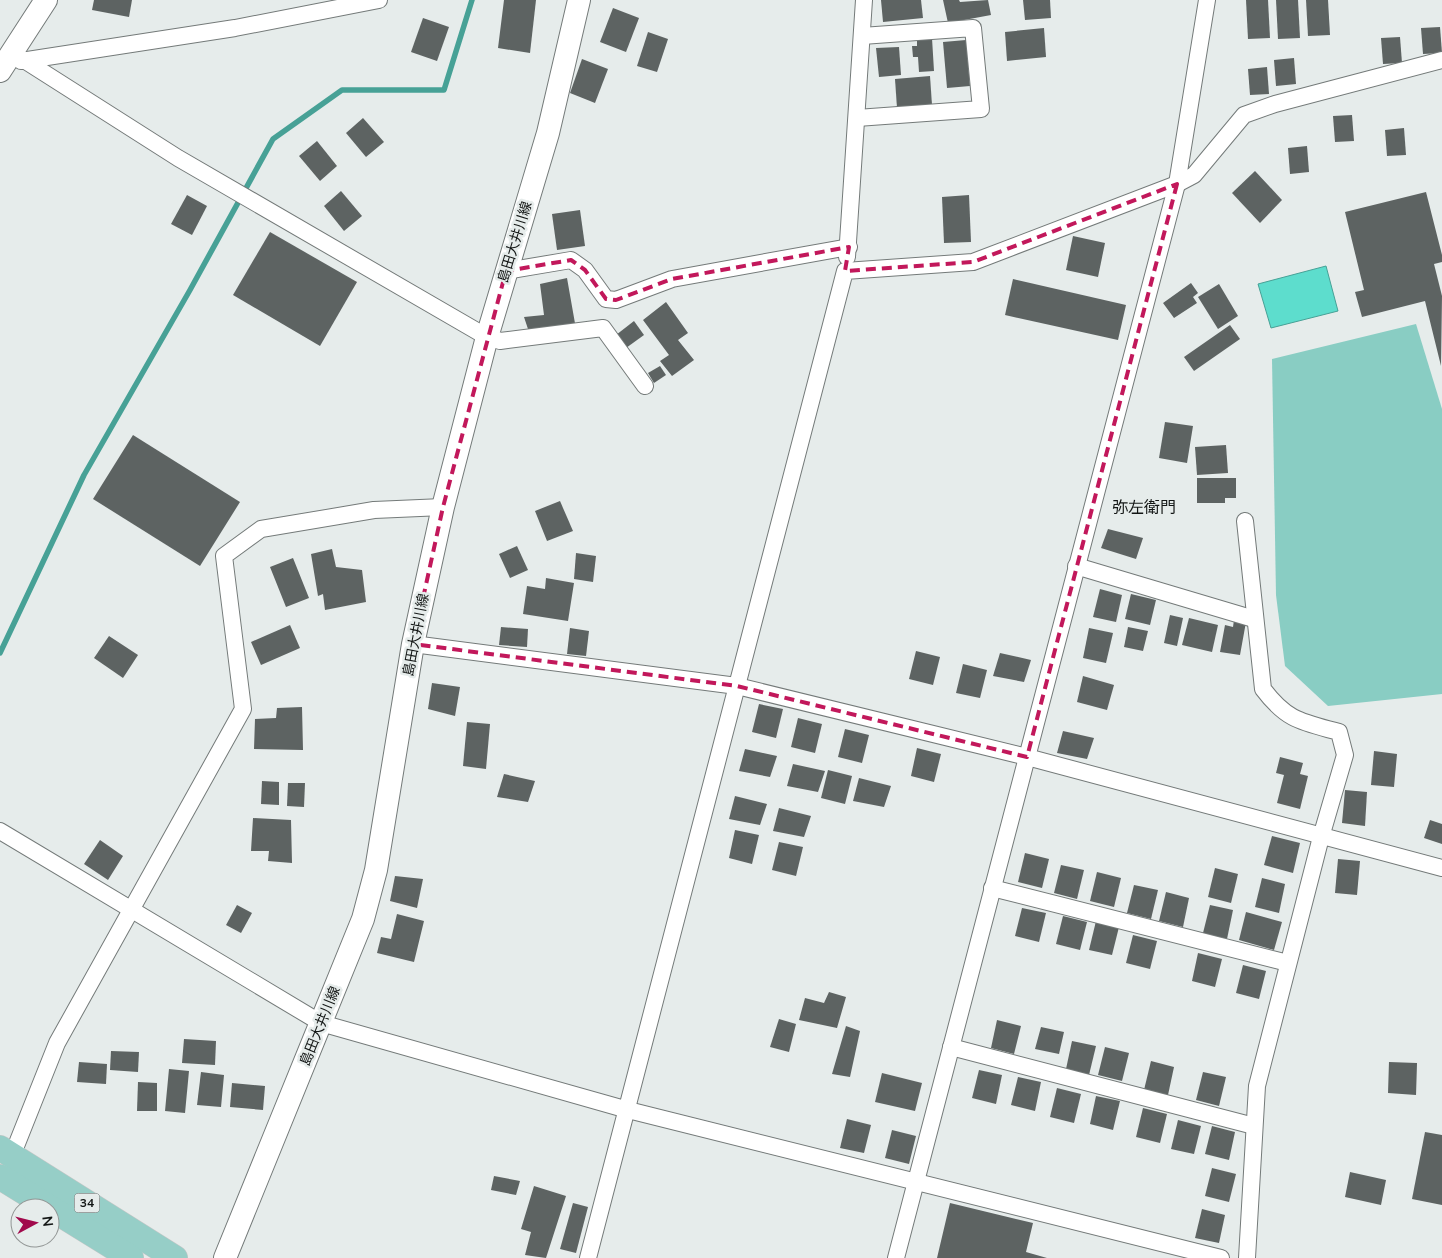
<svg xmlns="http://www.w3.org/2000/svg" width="1442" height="1258" viewBox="0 0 1442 1258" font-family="'Nunito Sans','Noto Sans JP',sans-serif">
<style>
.green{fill:#89cdc3}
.water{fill:#5dddcd;stroke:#47a196}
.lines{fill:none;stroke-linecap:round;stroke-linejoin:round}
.stream{stroke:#47a196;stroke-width:5.5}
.building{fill:#5d6362}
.street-casing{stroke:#747a79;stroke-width:18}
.secondary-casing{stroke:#747a79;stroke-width:24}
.primary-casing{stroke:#c6c7c7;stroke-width:26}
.street{stroke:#fff;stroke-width:16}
.secondary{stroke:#fff;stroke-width:22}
.primary{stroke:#96cec7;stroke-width:25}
.marked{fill:none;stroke:#c2185b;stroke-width:4;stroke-dasharray:10 6;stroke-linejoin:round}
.labels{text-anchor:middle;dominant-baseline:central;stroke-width:5;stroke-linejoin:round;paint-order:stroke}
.shield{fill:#e6eceb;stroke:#525655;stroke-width:1}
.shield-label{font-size:12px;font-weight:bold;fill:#131615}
.street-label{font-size:14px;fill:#131615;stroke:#e6eceb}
.quarter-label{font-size:16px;fill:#131615;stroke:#e6eceb}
</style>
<rect width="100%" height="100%" fill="#e6eceb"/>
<path class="green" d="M1416 324 1442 409V694L1328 706 1285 666 1276 595 1272 359Z"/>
<path class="water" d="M1326 266 1338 311 1271 328 1258 284Z"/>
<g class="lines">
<path class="stream" d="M0 653 84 475 190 290 273 139 342 90H444L472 0"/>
</g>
<g class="building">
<path d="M94 0H132L129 17 92 10Z"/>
<path d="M504 0H536L530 53 498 48Z"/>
<path d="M881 0H921L923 18 883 22Z"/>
<path d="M943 0H959L960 2 988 0 991 15 948 23Z"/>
<path d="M1023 0H1050L1051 18 1025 20Z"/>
<path d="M1246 0H1268L1270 38 1248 39Z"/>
<path d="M1276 0H1298L1300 38 1278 39Z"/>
<path d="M1306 0H1328L1330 35 1308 36Z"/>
<path d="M613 8 639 18 626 52 600 42Z"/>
<path d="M423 18 449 27 437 61 411 52Z"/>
<path d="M1440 27 1442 53 1423 54 1421 28Z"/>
<path d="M1044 28 1046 57 1007 61 1005 32Z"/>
<path d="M648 32 668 39 657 72 637 66Z"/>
<path d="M1400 37 1402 63 1383 64 1381 38Z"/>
<path d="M932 38 934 71 919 72 918 57H913L912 46H917V39Z"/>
<path d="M966 40 970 86 947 88 943 42Z"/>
<path d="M899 47 901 75 879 77 876 48Z"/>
<path d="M1294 58 1296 84 1276 86 1274 60Z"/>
<path d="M582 59 608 69 595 103 570 93Z"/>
<path d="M1267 67 1269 94 1250 95 1248 69Z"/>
<path d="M930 76 932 105 897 108 895 79Z"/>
<path d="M1352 115 1354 141 1335 142 1333 116Z"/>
<path d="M363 118 384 142 366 157 346 133Z"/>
<path d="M1404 128 1406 155 1387 156 1385 130Z"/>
<path d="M317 141 337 166 320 181 299 156Z"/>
<path d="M1307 146 1309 172 1290 174 1288 148Z"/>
<path d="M1255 171 1282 200 1260 223 1232 193Z"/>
<path d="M341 191 362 216 344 231 324 206Z"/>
<path d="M1426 192 1442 255V262L1434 264 1442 296 1441 366 1425 301 1362 317 1355 292 1364 290 1345 212Z"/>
<path d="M187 195 207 206 192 235 171 224Z"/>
<path d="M969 195 971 242 944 243 942 197Z"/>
<path d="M580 210 585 246 557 250 552 214Z"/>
<path d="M270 232 357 282 320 346 233 295Z"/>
<path d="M1073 236 1105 243 1098 277 1066 270Z"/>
<path d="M567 278 576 329 530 335 524 317 544 315 540 284Z"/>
<path d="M1013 279 1126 305 1118 340 1005 315Z"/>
<path d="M1191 283 1198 293 1193 297 1197 303 1174 318 1163 303Z"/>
<path d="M1219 284 1238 316 1218 329 1198 297Z"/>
<path d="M666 302 688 333 678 340 694 360 672 376 660 361 669 355 643 320Z"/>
<path d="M634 321 644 335 626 348 616 335Z"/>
<path d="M1230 325 1240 339 1194 371 1184 357Z"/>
<path d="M660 366 666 375 654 383 648 373Z"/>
<path d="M1165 422 1193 426 1187 463 1159 458Z"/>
<path d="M133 435 240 502 200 566 93 499Z"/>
<path d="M1226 445 1228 473 1197 475 1195 447Z"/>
<path d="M1197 478H1236V498H1225V503H1197Z"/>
<path d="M560 501 573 531 547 541 535 511Z"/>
<path d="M1108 529 1143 538 1136 559 1101 548Z"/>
<path d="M517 546 528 570 510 578 499 554Z"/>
<path d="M332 549 336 567 362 570 366 602 325 610 323 594 318 596 311 554Z"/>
<path d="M576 553 596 556 593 582 574 579Z"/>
<path d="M293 558 309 598 286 607 270 567Z"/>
<path d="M546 578 574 583 568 621 523 614 527 586 545 589Z"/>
<path d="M1100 589 1122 595 1116 622 1093 617Z"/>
<path d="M1131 594 1156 600 1150 625 1125 619Z"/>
<path d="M1170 615 1183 618 1177 646 1164 643Z"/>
<path d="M1189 618 1218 625 1212 652 1182 645Z"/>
<path d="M1234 620 1246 622 1240 655 1220 652 1225 625 1233 627Z"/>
<path d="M290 625 300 648 261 665 251 642Z"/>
<path d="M501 627 528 629 527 647 499 645Z"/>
<path d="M1128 627 1148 631 1143 651 1124 647Z"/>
<path d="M570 628 589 631 586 656 567 654Z"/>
<path d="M1089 628 1113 633 1106 663 1083 658Z"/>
<path d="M109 636 138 655 123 678 94 658Z"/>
<path d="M916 651 940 657 933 685 909 679Z"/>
<path d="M1000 653 1031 660 1024 682 993 676Z"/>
<path d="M963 664 987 670 980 698 956 693Z"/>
<path d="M1083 676 1114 685 1107 710 1077 702Z"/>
<path d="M432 683 460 687 455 716 428 709Z"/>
<path d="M759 704 783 709 776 738 752 732Z"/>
<path d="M302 707 303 750 254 749 255 719 276 718 277 708Z"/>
<path d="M798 718 822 724 815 753 791 747Z"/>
<path d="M467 722 490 724 486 769 463 766Z"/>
<path d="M845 729 869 735 862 763 838 757Z"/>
<path d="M1063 731 1094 738 1087 759 1057 753Z"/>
<path d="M917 748 941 754 934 782 911 776Z"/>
<path d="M745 749 777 756 770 777 739 771Z"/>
<path d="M1374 751 1397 754 1394 787 1371 785Z"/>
<path d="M1280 757 1303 763 1300 774 1308 776 1300 809 1277 803 1284 775 1276 773Z"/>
<path d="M793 764 825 771 818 792 787 786Z"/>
<path d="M828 770 852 776 845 804 821 798Z"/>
<path d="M504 774 535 781 528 802 497 797Z"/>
<path d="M859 778 891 786 884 807 853 801Z"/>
<path d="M262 781 279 782V805L261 804Z"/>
<path d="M288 783H305L304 807 287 806Z"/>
<path d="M1345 790 1367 792 1365 826 1342 823Z"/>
<path d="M735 796 767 804 760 825 729 819Z"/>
<path d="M779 808 811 816 804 837 773 831Z"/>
<path d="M253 818 291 820 292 863 268 861 269 851H251Z"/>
<path d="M1430 820 1442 824V844L1424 838Z"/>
<path d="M735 830 759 835 752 864 729 858Z"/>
<path d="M1272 836 1300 843 1293 873 1264 865Z"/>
<path d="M100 840 123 856 108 880 84 864Z"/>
<path d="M779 842 803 847 796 876 772 870Z"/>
<path d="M1025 853 1049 859 1042 888 1018 882Z"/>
<path d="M1338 859 1360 861 1357 895 1335 893Z"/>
<path d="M1061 865 1084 870 1077 899 1054 893Z"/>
<path d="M1215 868 1238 874 1231 903 1208 897Z"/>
<path d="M1097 872 1121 878 1114 907 1090 901Z"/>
<path d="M395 876 423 879 417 908 390 901Z"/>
<path d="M1262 878 1285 884 1279 913 1255 907Z"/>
<path d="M1134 885 1158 890 1151 919 1127 913Z"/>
<path d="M1166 892 1189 898 1183 927 1159 921Z"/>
<path d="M237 905 252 913 241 933 226 925Z"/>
<path d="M1210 905 1233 910 1227 939 1203 933Z"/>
<path d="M1022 908 1046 913 1039 942 1015 936Z"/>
<path d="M1246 912 1282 922 1274 950 1239 940Z"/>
<path d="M397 914 424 921 414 962 377 953 381 937 391 939Z"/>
<path d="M1063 916 1087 922 1080 950 1056 944Z"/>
<path d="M1096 921 1119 927 1112 955 1089 950Z"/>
<path d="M1133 935 1157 941 1150 969 1126 963Z"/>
<path d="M1198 953 1222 959 1215 987 1192 981Z"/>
<path d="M1243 965 1266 971 1259 999 1236 993Z"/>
<path d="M829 992 846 997 837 1028 799 1020 805 998 824 1003Z"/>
<path d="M779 1019 796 1024 789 1052 770 1047Z"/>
<path d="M997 1020 1021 1026 1014 1054 991 1048Z"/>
<path d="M846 1026 860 1031 850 1077 832 1074Z"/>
<path d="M1041 1027 1064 1032 1059 1054 1035 1049Z"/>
<path d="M184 1039 216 1041 215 1065 182 1063Z"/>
<path d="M1072 1041 1096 1046 1089 1075 1066 1069Z"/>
<path d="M1105 1047 1129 1053 1122 1081 1098 1075Z"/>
<path d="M111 1051 139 1052 138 1072 110 1070Z"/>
<path d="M1151 1061 1174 1067 1168 1095 1144 1090Z"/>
<path d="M79 1062 107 1064 106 1084 77 1082Z"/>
<path d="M1389 1062 1417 1063 1416 1095 1388 1093Z"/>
<path d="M169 1069 189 1071 185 1113 165 1111Z"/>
<path d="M979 1070 1002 1075 996 1104 972 1098Z"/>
<path d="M201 1072 224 1075 221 1107 197 1105Z"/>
<path d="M1203 1072 1226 1077 1219 1106 1196 1100Z"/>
<path d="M882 1073 922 1083 915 1111 875 1102Z"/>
<path d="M1018 1077 1041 1082 1035 1111 1011 1105Z"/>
<path d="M138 1082 157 1083V1111H137Z"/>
<path d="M232 1083 265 1086 263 1110 230 1107Z"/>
<path d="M1057 1088 1081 1094 1074 1123 1050 1117Z"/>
<path d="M1096 1096 1120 1101 1113 1130 1090 1124Z"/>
<path d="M1143 1108 1167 1114 1160 1143 1136 1137Z"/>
<path d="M847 1119 871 1125 864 1153 840 1148Z"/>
<path d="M1178 1120 1201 1126 1194 1154 1171 1149Z"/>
<path d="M1212 1126 1235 1132 1229 1160 1205 1154Z"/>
<path d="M892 1130 916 1136 909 1164 885 1158Z"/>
<path d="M1425 1132 1442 1135V1205L1412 1199Z"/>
<path d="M1212 1168 1236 1174 1229 1202 1205 1196Z"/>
<path d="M1350 1172 1386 1180 1381 1205 1345 1197Z"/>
<path d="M494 1176 520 1181 516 1195 491 1190Z"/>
<path d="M534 1186 566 1196 546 1258 525 1255 531 1232 521 1229Z"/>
<path d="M573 1203 588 1207 576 1253 560 1249Z"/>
<path d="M950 1203 1033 1223 1026 1252 1047 1258H937Z"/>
<path d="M1202 1209 1225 1215 1219 1243 1195 1238Z"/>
</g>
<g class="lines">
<defs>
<g id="street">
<path d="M24 60 178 158 487 337 500 341 603 328 645 386"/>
<path d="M21 61 235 28 379 0"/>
<path d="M857 118 981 109 973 28 862 36"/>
<path d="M847 257 864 0"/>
<path d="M506 271 571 260 585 270 606 299 616 300 672 279 849 247"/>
<path d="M1245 521 1263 689C1287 721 1302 722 1339 732L1345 755 1321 837 1257 1086 1247 1258"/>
<path d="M1076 566 1254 619"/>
<path d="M413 644 737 686 1027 757 1442 868"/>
<path d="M0 831 321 1023 628 1110 1221 1258"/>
<path d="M992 888 1288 963"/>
<path d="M951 1047 1254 1126"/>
<path d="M12 1156 57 1043 243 709 224 556 261 529 374 510 443 507"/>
<path d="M588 1258 845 271 973 262 1177 184 1194 175 1244 115 1275 104 1442 60"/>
<path d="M896 1258 1177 184 1207 0"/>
</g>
<g id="secondary">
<path d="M0 71 46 0"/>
<path d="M225 1258 363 919 376 870 413 644 443 507 487 337 548 133 579 0"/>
</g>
<g id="primary">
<path d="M0 1148 175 1258"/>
<path d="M0 1177 131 1258"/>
</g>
</defs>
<use href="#street" class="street-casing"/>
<use href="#secondary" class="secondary-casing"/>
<use href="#primary" class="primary-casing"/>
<use href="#street" class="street"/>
<use href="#secondary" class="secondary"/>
<use href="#primary" class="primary"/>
</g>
<path class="marked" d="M1177 184 1027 757 737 686 413 644 443 507 506 271 571 260 585 270 606 299 616 300 672 279 849 247 845 271 973 262Z"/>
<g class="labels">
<rect class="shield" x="74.5" y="1193.5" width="25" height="19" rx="4"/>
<g class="shield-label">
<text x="87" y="1203">34</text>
</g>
<g class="street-label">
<text transform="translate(515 242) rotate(-73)">島田大井川線</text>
<text transform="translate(416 635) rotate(-79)">島田大井川線</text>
<text transform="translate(320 1026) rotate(-68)">島田大井川線</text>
</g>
<g class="quarter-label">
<text x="1144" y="508">弥左衛門</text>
</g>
</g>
<g transform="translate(35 1223) rotate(83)"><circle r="24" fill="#e6eceb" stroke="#929695"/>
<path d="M0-4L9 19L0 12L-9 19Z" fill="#a10a4c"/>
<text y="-8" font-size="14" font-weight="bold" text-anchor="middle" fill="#131615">N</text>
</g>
</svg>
